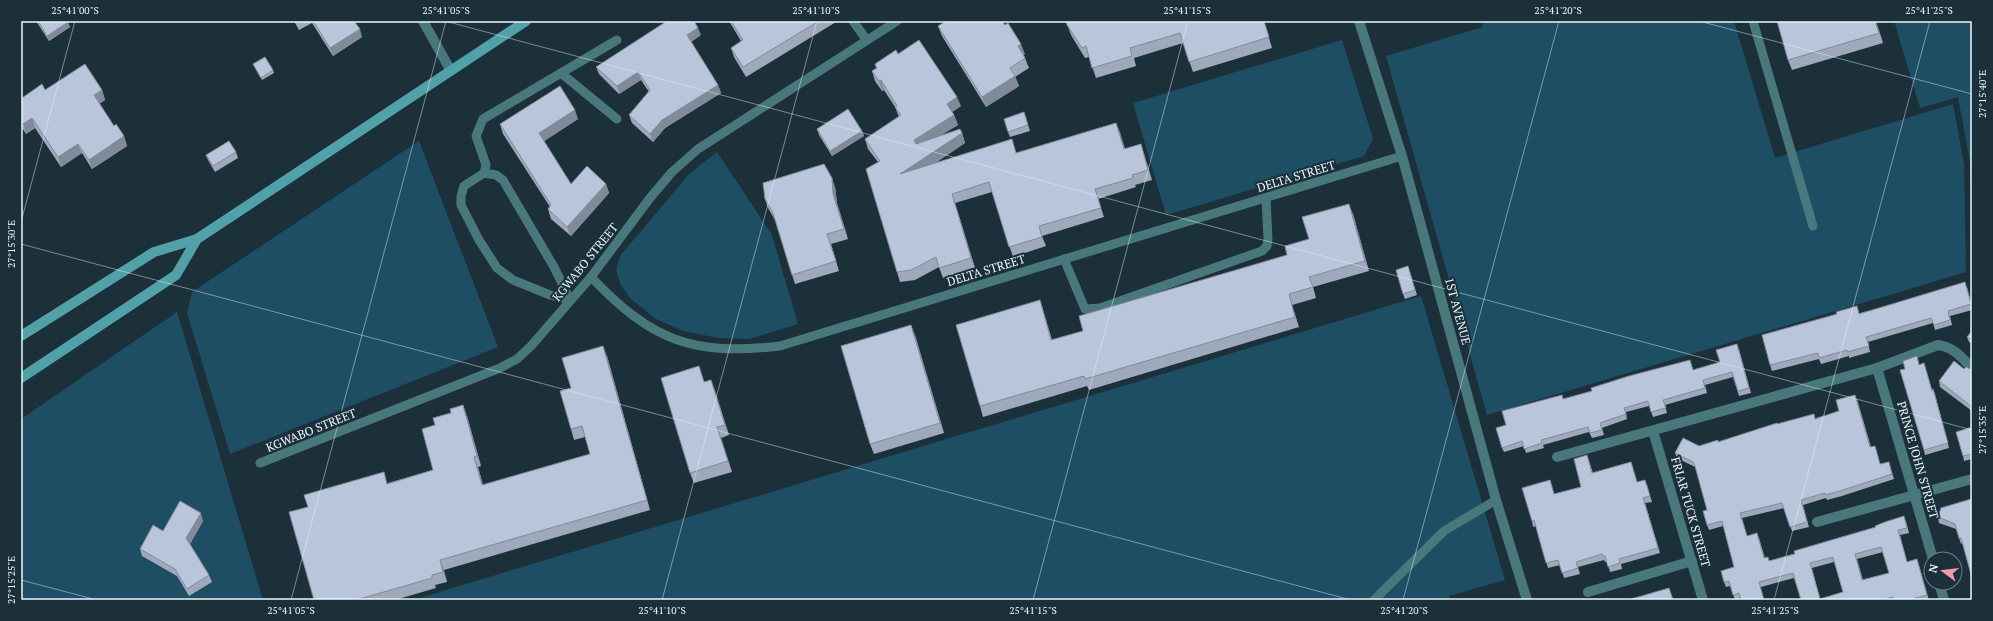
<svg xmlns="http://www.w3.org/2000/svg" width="1993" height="621" viewBox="0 0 1993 621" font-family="'PT Serif',serif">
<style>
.green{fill:#1d4e64}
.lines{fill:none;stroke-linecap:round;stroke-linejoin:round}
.lane{stroke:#49787c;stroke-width:9}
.street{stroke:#49787c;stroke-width:10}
.secondary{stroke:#52a1a8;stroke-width:10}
.wall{fill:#9ea9bb;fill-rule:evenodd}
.shaded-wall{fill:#818a99}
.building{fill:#b8c5da;stroke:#818a99;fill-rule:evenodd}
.ticks{fill:none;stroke:#eaf7fe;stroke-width:1;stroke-opacity:0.45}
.labels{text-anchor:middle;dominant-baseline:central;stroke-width:4;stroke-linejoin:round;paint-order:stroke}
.street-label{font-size:12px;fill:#eaf7fe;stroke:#1c303a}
.neatline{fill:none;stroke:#eaf7fe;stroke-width:1.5}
.ticks-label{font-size:10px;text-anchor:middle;fill:#eaf7fe}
</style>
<rect width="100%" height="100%" fill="#1c303a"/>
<g class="green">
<path d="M1481 21H1734L1775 158 1953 104 1964 164 1966 272 1487 415 1386 56 1483 27Z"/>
<path d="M1894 21H1972V262L1970 162 1958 97 1920 108Z"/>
<path d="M1342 40 1373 139 1364 156 1166 215 1133 103Z"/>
<path d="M419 141 498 347 230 454 187 313 192 292Z"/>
<path d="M717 152 772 235 798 324 749 339 719 338 683 331 656 319 631 299 620 284 616 269 620 256 690 173Z"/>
<path d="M1421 296 1505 580 1449 596 1450 600H413Z"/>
<path d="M177 312 263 600H21V419Z"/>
</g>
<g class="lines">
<g class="lane">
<path d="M853 21 866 39"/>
<path d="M1753 21 1813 226"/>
<path d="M561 73 617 119"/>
<path d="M484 173 496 175 503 180 554 267 570 300 550 295 513 280 497 268 479 240 461 205V196L464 186Z"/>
<path d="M484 173 486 165 476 136 483 119 617 40"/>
<path d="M1064 259 1085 309 1100 308 1262 251 1267 246 1268 239 1266 198"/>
<path d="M591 277C652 341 692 356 780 346L1402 156"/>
<path d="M260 463 500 368 517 359 531 346 591 277 650 198 672 172 698 149 897 21"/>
<path d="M1374 600 1444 531 1496 500"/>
</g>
<g class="street">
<path d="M423 21 451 71"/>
<path d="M1359 21 1402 156 1496 500 1527 600"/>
<path d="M1877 368 1933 559"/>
<path d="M1653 431 1703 600"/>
<path d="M1557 457 1877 368 1938 345C1954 347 1962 358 1972 368"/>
<path d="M1817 522 1972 479"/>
<path d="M1939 583 1944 600"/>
<path d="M1588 592 1692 561"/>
</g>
<g class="secondary">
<path d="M21 336 154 252 197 239 526 21"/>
<path d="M21 378 176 275 197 239"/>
</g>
</g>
<g class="wall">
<path d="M36 21H67L70 27 49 41Z"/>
<path d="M294 21H354L362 37 333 56 312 23 299 30Z"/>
<path d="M729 21H836V22L746 77 734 57 731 48 741 41Z"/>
<path d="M1066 21H1264L1272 48 1193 72 1183 43 1134 58 1136 66 1096 78 1089 57 1085 58 1071 35Z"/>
<path d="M1876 21 1883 43 1792 70 1788 60Z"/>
<path d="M938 26 1025 54 1023 55 1025 58 1029 68 1015 77 1019 86 986 107 942 36Z"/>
<path d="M701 35 691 42 718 85 721 93 665 128 653 142 632 123 629 115 649 92 641 80 619 94 599 74 596 67Z"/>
<path d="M898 54 961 106 952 112 954 115 958 125 939 136 962 133 965 143 934 164 1017 153 1116 123 1125 149 1141 144 1144 154 1152 180 1135 185 1136 187 1098 199 1104 217 1042 236 1046 246 1013 257 992 192 955 203 975 268 943 278 939 267 915 280 900 282 897 272 878 162 868 149 865 139 899 117 895 107 884 90 882 91 875 81 872 71 876 68 875 64Z"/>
<path d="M253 64 273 70 274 73 262 80Z"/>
<path d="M45 90H102L105 100 99 104 114 126 124 136 127 146 92 169 82 153 61 167 35 128 26 134 21 126V96L22 98Z"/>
<path d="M1024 112 1030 131 1010 137 1008 132Z"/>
<path d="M578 119 544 141 571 184H606L609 193 571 236 551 219 548 209 550 207 503 134 500 124Z"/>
<path d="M817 129 862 131 864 136 832 156 819 135Z"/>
<path d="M236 152 238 158 215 172 208 160 206 155Z"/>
<path d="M835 187 837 203 848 239 831 244 839 271 795 284 775 220 768 208 765 199Z"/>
<path d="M1353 214 1369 271 1313 287 1316 298 1292 305 1299 327 1089 390 1087 386 983 417 980 406 1040 300 1052 340 1083 331 1287 255 1309 239Z"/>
<path d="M1408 266 1417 295 1405 299 1403 294Z"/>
<path d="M1967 287 1972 305V310L1950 316 1952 325 1935 330 1933 323 1868 342 1870 352 1849 358V356L1821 364 1819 359 1772 371 1770 365 1837 314 1860 313Z"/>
<path d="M1972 331V344L1969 342 1967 337Z"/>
<path d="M915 335 944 433 874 454 870 444Z"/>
<path d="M1739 349 1751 393 1739 396 1733 377 1705 385 1707 393 1665 405 1667 413 1653 417 1649 406 1626 412 1627 419 1602 428 1604 435 1592 438 1589 432 1543 445 1544 448 1526 453 1524 446 1504 452 1502 448 1506 425 1563 399 1693 370 1720 362Z"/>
<path d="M607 356 650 510 444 570 447 582 435 585 436 588 395 600H314L388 483 433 470 435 425 467 416 481 466 478 467 483 485 590 454 585 437 574 440 571 429V388Z"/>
<path d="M1924 363 1932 390 1933 389 1935 394 1949 448 1925 455 1924 450 1905 369Z"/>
<path d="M1964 369H1972V411L1940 387 1939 381Z"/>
<path d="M711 380 729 435 721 438 732 472 694 483 690 473 704 382Z"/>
<path d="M1857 399 1871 447 1875 446 1880 464 1890 466 1894 479 1842 496 1827 500 1826 498 1803 505 1809 527 1792 531 1784 508 1742 518 1747 536 1759 538 1765 558 1769 561 1906 521 1909 533 1900 535 1907 562 1917 559 1929 600H1801L1794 578 1761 587 1741 598 1735 600 1730 586 1726 587 1724 582 1734 567 1723 526 1709 530 1707 525V510L1696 470 1695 467 1677 458 1675 453 1699 446 1718 442 1777 424 1816 418 1839 411ZM1883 552 1889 573 1863 580 1857 559ZM1834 562 1843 592 1820 599 1812 568Z"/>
<path d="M1972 427V459L1964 461 1963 456Z"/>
<path d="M1587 455 1593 473 1631 462 1637 482 1647 485 1652 502 1645 503 1660 553 1621 564 1622 569 1610 572 1607 561 1605 562 1604 560 1578 567 1580 574 1564 578 1560 565 1548 568 1536 526 1533 527 1532 521 1550 480 1554 494 1581 487Z"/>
<path d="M1972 502 1962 543 1961 544 1956 529 1939 523 1938 517Z"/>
<path d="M203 521 190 544 209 575 212 582 189 596 177 576 142 556 140 549 163 531Z"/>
</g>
<g class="shaded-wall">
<path d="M1875 21H1876L1883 43 1879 33Z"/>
<path d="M68 22 70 27 49 41 47 36Z"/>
<path d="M698 28 701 35 689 43 687 35Z"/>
<path d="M360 29 362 37 333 56 330 48Z"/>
<path d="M1021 44 1025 54 1021 56 1018 46Z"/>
<path d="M638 72 641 80 619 94 617 86Z"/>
<path d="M1015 76 1019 86 986 107 982 97Z"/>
<path d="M881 80 884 90 882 91 879 81Z"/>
<path d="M718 85 721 93 665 128 653 142 650 134 662 120Z"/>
<path d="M102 90 105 100 97 105 94 95Z"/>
<path d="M957 97 961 106 950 113 947 104Z"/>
<path d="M575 110 578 119 543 142 539 133Z"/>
<path d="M954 115 958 125 917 150 914 140Z"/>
<path d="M32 118 35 128 26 134 23 124Z"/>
<path d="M1116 123 1120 132 1128 159 1124 149Z"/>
<path d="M862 131 864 136 832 156 830 151Z"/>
<path d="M962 133 965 143 903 184 900 174Z"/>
<path d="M124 136 127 146 92 169 89 160Z"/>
<path d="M78 144 82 153 61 167 58 157Z"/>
<path d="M1141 144 1144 154 1152 180 1148 170Z"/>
<path d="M832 178 835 187 837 203 848 239 833 194Z"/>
<path d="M606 184 609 193 571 236 567 227Z"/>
<path d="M952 194 955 203 975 268 971 258Z"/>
<path d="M1349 204 1353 214 1369 271 1365 261Z"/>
<path d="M827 234 831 244 839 271 836 261Z"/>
<path d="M1289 294 1292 305 1299 327 1295 317Z"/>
<path d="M1040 300 1055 350 1051 340Z"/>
<path d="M911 325 915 335 944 433 940 423Z"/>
<path d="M603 346 607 356 650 510 647 500Z"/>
<path d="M711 380 715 390 729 435 725 425Z"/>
<path d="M463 405 467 416 481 466 477 456Z"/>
<path d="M717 427 721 438 732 472 728 461Z"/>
<path d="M474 457 478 467 486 496 482 485Z"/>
<path d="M1643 498 1645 503 1660 553 1658 548Z"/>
<path d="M201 513 203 521 189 545 186 538Z"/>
<path d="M440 560 444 570 447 582 443 572Z"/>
</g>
<g class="building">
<path d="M38 21H67L68 22 47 36Z"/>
<path d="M313 21H354L360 29 330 48Z"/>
<path d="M667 21H694L698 28 687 35 718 85 662 120 650 134 629 115 650 90 638 72 617 86 596 67Z"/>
<path d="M731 21H819L743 67 731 48 743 40Z"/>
<path d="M946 21H1002L1005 25 1008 23 1021 44 1018 46 1025 58 1010 68 1015 76 982 97 938 26Z"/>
<path d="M1066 21H1264L1269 37 1189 62 1180 33 1130 48 1132 56 1092 68 1086 46 1082 48 1067 25Z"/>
<path d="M1777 21H1875L1879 33 1788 60Z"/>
<path d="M919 40 957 97 947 104 954 115 914 140 916 144 960 129 962 133 900 174 1012 139 1016 153 1116 123 1124 149 1141 144 1148 170 1132 175 1133 178 1095 189 1101 208 1039 226 1042 237 1009 247 989 182 952 194 971 258 939 268 936 257 911 270 897 272 866 169 880 161 865 139 901 115 895 107 897 106 881 80 879 81 872 71 877 68 875 64 896 50 898 54Z"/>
<path d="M265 57 273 70 261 78 253 64Z"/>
<path d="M85 64 102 90 94 95 114 126 116 124 124 136 89 160 78 144 58 157 32 118 23 124 21 122V96L22 98 42 84 45 90Z"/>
<path d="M560 86 575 110 539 133 571 184 587 166 606 184 567 227 548 209 551 205 500 124Z"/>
<path d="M848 109 862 131 830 151 817 129Z"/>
<path d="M1024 112 1028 125 1008 132 1004 119Z"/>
<path d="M229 141 236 152 213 166 206 155Z"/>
<path d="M824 164 832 178 833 194 844 229 827 234 836 261 792 275 773 213 765 199 763 183Z"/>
<path d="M1349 204 1365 261 1309 277 1313 287 1289 294 1295 317 1085 379 1084 376 980 406 956 325 1040 300 1051 340 1083 331 1079 316 1287 255 1285 246 1309 239 1302 217Z"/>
<path d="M1408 266 1415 290 1403 294 1396 270Z"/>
<path d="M1965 282 1971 304 1948 311 1950 320 1934 325 1931 318 1866 337 1869 346 1847 352V350L1819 358 1818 353 1770 365 1762 335 1830 316 1837 314 1836 312 1857 306 1859 314Z"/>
<path d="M911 325 940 423 870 444 841 346Z"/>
<path d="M1972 331V340L1967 337Z"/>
<path d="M1737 344 1749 388 1738 391 1732 372 1703 380 1705 388 1663 400 1666 408 1651 412 1648 401 1624 408 1626 414 1600 423 1602 430 1590 433 1588 427 1541 440 1542 443 1524 449 1522 441 1502 448 1496 428 1506 425 1502 411 1562 395 1563 399 1592 391 1591 388 1629 376 1690 360 1693 370 1720 362 1716 350Z"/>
<path d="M603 346 647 500 440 560 443 572 432 575V578L356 600H314L289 512 308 507 304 495 384 472 387 484 433 470 422 429 435 425 433 418 451 413 450 409 463 405 477 456 474 457 482 485 590 454 582 426 571 429 560 391 571 388 562 358Z"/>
<path d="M1917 356 1919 365 1924 363 1932 391 1933 389 1948 443 1924 450 1900 370 1905 369 1903 361Z"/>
<path d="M1954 361 1964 369 1966 367 1971 369H1972V407L1939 381Z"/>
<path d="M699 366 704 382 711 380 725 425 717 427 728 461 690 473 661 378Z"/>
<path d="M1855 395 1870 447 1875 446 1880 464 1889 462 1892 474 1840 491 1825 495V493L1801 500 1807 522 1790 527 1782 503 1740 513 1747 536 1757 533 1764 558 1768 557 1769 561 1795 554 1794 551 1876 527 1875 526 1885 522 1904 516 1907 528 1898 530 1907 562 1917 559 1927 595 1915 598V600H1893V597L1883 600H1801L1793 573 1759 582 1764 600H1741L1739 593 1733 595 1729 581 1724 582 1721 571 1734 567 1722 521 1707 525 1703 511 1707 510 1695 466 1693 462 1675 453 1683 438 1699 446 1718 440V442L1777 423V424L1814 414 1815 419 1839 411 1836 400ZM1881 547 1889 573 1862 580 1855 554ZM1833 557 1843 592 1820 599 1810 563Z"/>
<path d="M1972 427V454L1963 456 1956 432Z"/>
<path d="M1587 455 1592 473 1631 462 1637 482 1645 480 1650 496 1643 498 1658 548 1619 559 1620 563 1608 567 1605 556H1603L1602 554 1576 562 1578 568 1562 573 1558 560 1546 563 1534 520 1532 521 1522 488 1550 480 1554 494 1581 487 1574 459Z"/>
<path d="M1971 499V502H1972V578L1961 538H1959L1955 524 1938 517 1941 508Z"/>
<path d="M180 501 201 513 186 538 209 575 187 589 175 569 140 549 153 525 163 531Z"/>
<path d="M1669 588 1673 600H1628Z"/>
</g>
<path class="ticks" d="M445 21 1972 430M1699 21 1972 94M21 222 75 21M21 244 1351 600M21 580 97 600M291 600 446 21M662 600 817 21M1033 600 1188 21M1403 600 1559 21M1774 600 1930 21"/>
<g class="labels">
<g class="street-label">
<text transform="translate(1296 176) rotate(-17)">DELTA STREET</text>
<text transform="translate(585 262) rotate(-51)">KGWABO STREET</text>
<text transform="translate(986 270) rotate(-17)">DELTA STREET</text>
<text transform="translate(1458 311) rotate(75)">1ST AVENUE</text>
<text transform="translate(311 430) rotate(-22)">KGWABO STREET</text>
<text transform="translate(1918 460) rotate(74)">PRINCE JOHN STREET</text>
<text transform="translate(1691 512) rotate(74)">FRIAR TUCK STREET</text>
</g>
</g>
<rect width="1993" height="621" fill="none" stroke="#1c303a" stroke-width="44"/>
<g transform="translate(1943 571) rotate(285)"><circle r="19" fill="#1c303a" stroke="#6e8088"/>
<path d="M0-3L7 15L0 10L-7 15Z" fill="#f49aa5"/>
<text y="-6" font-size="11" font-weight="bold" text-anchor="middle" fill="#eaf7fe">N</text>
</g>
<rect x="22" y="22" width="1949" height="577" class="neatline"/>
<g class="ticks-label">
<text x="75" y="14">25°41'00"S</text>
<text x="446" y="14">25°41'05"S</text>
<text x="816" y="14">25°41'10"S</text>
<text x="1187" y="14">25°41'15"S</text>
<text x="1558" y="14">25°41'20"S</text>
<text x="1929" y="14">25°41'25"S</text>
<text transform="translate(1982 94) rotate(-90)" y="4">27°15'40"E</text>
<text transform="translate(11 244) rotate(-90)" y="4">27°15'30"E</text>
<text transform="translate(1982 430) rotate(-90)" y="4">27°15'35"E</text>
<text transform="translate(11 580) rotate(-90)" y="4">27°15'25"E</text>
<text x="291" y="614">25°41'05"S</text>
<text x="662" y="614">25°41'10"S</text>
<text x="1033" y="614">25°41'15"S</text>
<text x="1404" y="614">25°41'20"S</text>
<text x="1775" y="614">25°41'25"S</text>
</g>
</svg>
